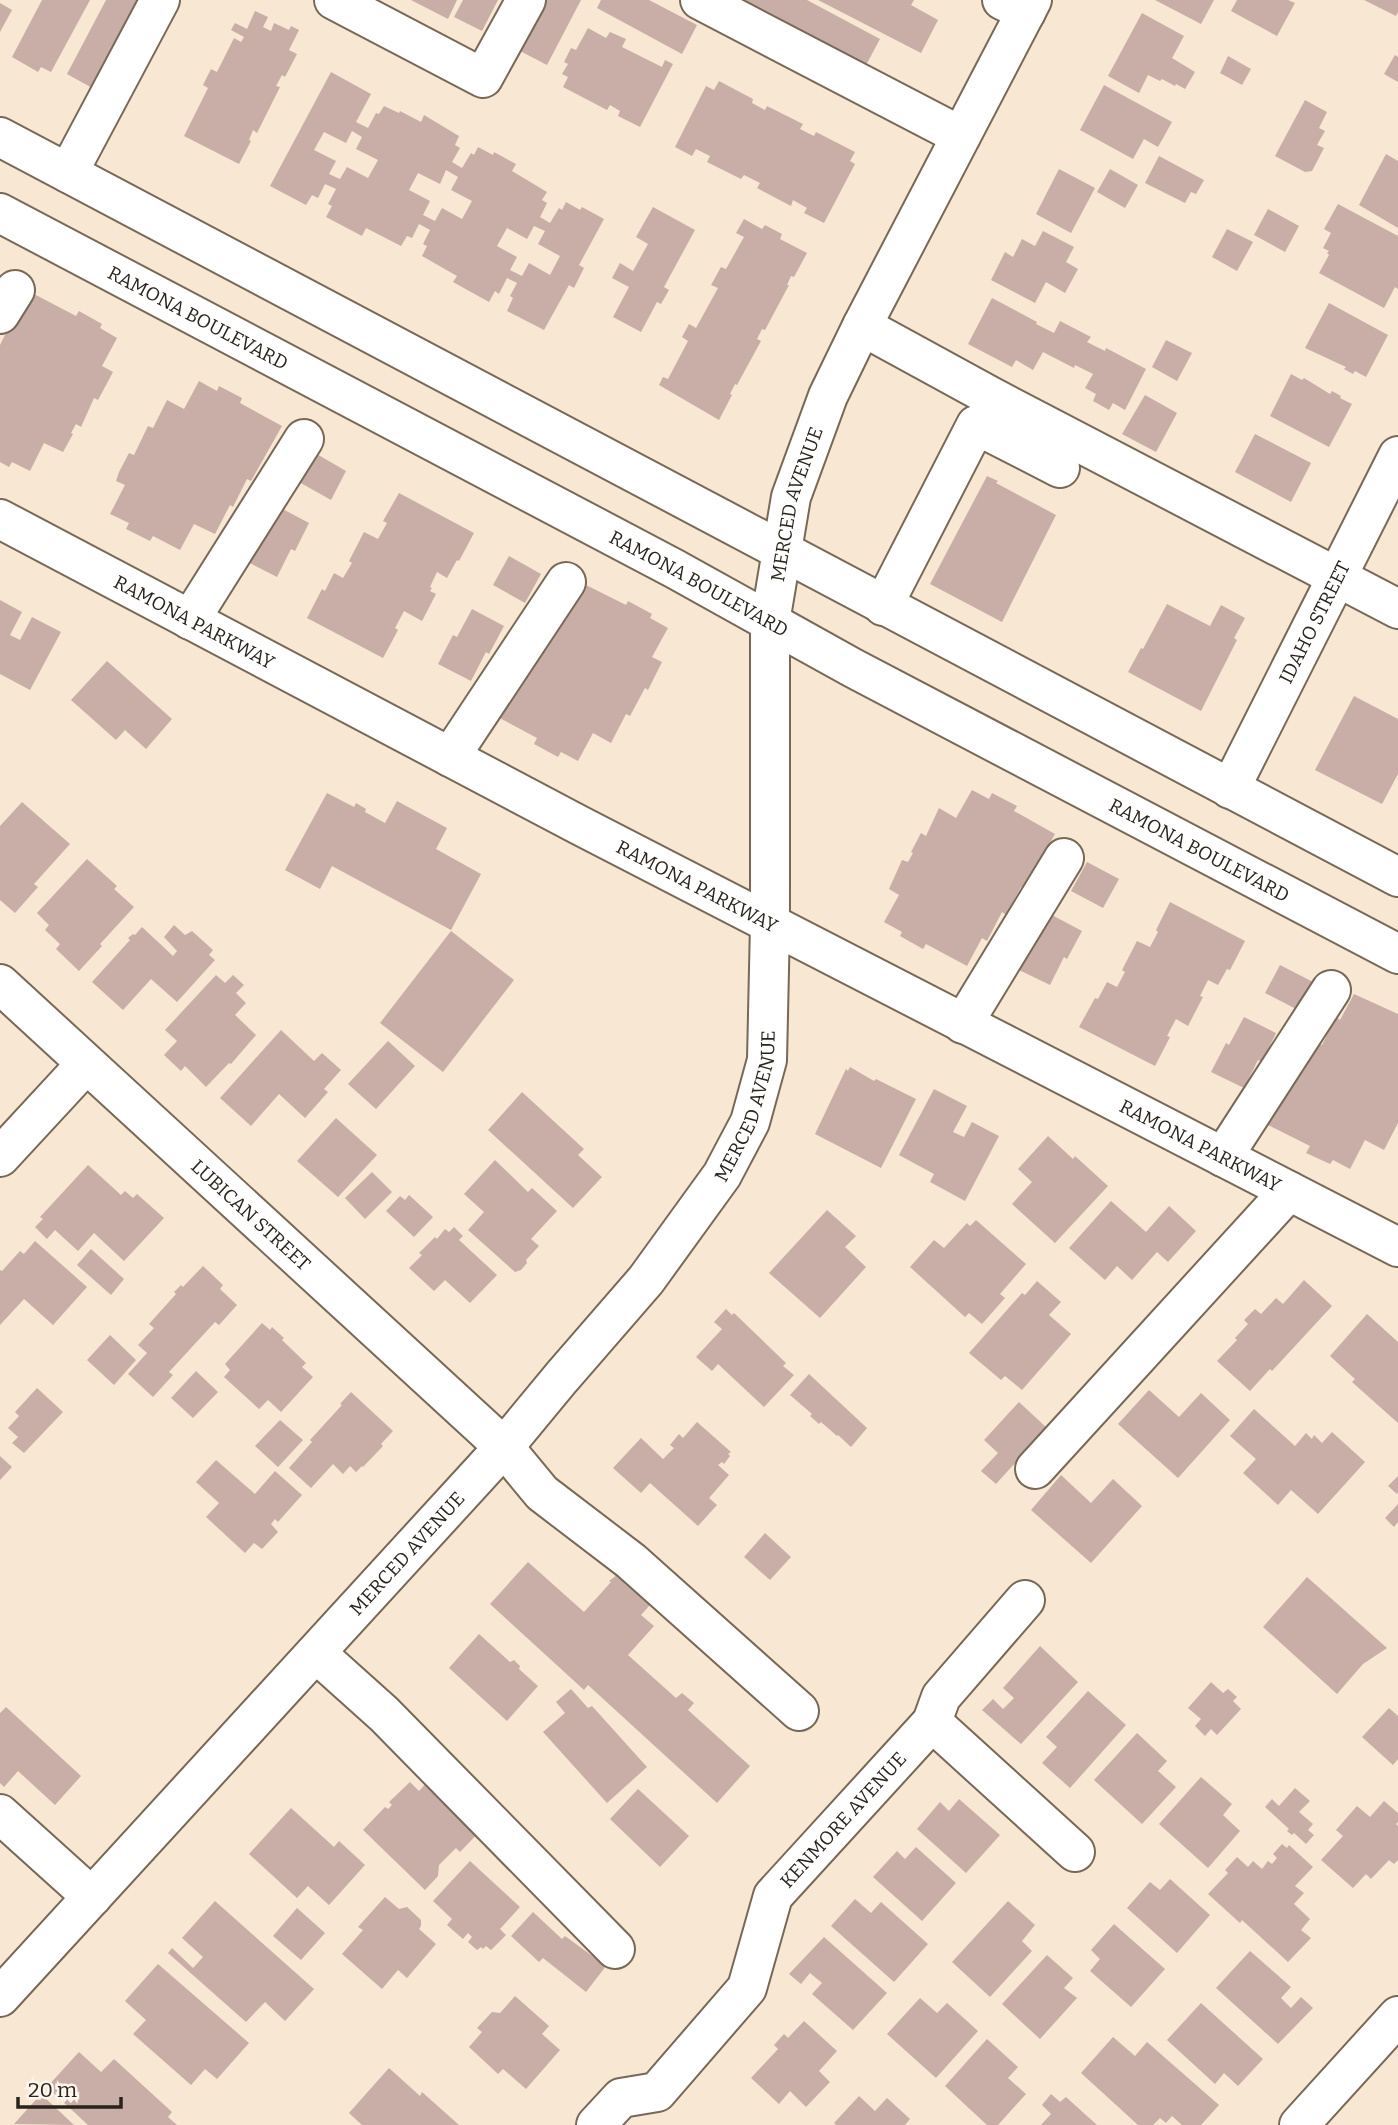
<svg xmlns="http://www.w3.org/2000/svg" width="1398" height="2125" viewBox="0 0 1398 2125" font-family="Bitter,serif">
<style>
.building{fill:#c8aea7;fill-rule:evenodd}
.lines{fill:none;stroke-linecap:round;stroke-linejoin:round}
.minor-casing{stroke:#776857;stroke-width:42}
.major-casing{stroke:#776857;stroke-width:42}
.minor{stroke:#fff;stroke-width:38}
.major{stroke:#fff;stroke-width:38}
.labels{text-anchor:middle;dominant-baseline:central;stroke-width:5;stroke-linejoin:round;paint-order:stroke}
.street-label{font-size:19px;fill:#29231c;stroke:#fdf6ee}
</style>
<rect width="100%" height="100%" fill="#f8e7d3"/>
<g class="building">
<path d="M42 0H90L51 72 41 67 38 72 12 57Z"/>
<path d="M106 0H141L94 89 67 74Z"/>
<path d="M411 0H457L448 19Z"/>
<path d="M463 0H498L482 31 454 17Z"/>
<path d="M547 0H581L547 65 520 51Z"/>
<path d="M601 0H649L697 25 682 54 597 8Z"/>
<path d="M739 0H807L880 39 865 67Z"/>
<path d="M818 0H914L911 5 938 20 921 53Z"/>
<path d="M1155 0H1214L1201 24Z"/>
<path d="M1237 0H1288L1295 3 1277 36 1231 11Z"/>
<path d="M1364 0H1398V12L1396 16Z"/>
<path d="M0 3 12 10 0 32Z"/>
<path d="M255 11 268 17 263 27 271 31 274 23 289 30 291 26 299 30 289 50 297 54 285 77 282 75 276 86 280 87 257 133 253 130 249 140 251 141 239 164 184 136 208 88 203 85 211 69 217 72 234 38 241 42 244 37 231 30 235 23 247 29Z"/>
<path d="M1142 13 1184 36 1172 58 1195 72 1185 89 1176 84 1175 86 1162 79 1160 81 1148 75 1139 93 1108 76Z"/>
<path d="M588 28 606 38 610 32 626 39 622 47 662 67 665 60 673 64 640 127 618 116 620 111 610 105 607 110 563 87 568 77 562 74 568 64 564 62 571 48 576 50Z"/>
<path d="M1395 55 1398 57V82L1384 74Z"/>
<path d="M1228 56 1251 69 1242 85 1220 73Z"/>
<path d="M331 72 371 94 356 122 368 128 376 113 379 114 384 106 399 113 400 111 421 122 424 115 459 136 455 145 460 148 452 162 462 168 471 153 474 155 478 147 493 155 494 152 516 164 512 171 547 192 542 200 547 203 540 217 550 223 559 208 562 210 566 202 580 210 582 207 604 219 579 265 584 268 574 288 569 285 544 330 507 311 513 298 510 296 517 283 507 278 499 294 495 291 489 302 453 282 457 276 422 256 427 246 423 244 430 230 419 224 412 238 407 236 401 246 366 228 362 236 326 217 332 206 328 204 336 189 325 184 318 198 312 195 306 205 270 186ZM352 131 362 137 356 149 378 160 368 178 347 167 340 179 329 174 336 161 314 150 324 132 346 143ZM446 170 458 177 451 190 472 201 462 219 442 208 435 221 423 215 430 201 409 190 418 173 440 184ZM534 226 545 231 538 244 560 256 550 275 529 263 522 276 510 270 517 257 497 246 507 228 527 239Z"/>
<path d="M719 81 753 99 752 103 765 110 767 106 803 124 800 129 814 136 816 132 855 152 850 161 855 164 824 223 804 213 807 208 793 200 791 206 757 188 760 183 744 175 741 179 707 162 710 156 696 149 692 156 675 147 706 86 714 90Z"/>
<path d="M1104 85 1172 122 1158 147 1144 139 1133 159 1080 130Z"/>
<path d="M1305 100 1327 112 1319 128 1325 131 1317 145 1324 148 1312 171 1305 172 1275 156Z"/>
<path d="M1386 154 1398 161V228L1359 205Z"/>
<path d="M1159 156 1204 180 1196 194 1191 192 1185 203 1145 183Z"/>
<path d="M1059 169 1095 188 1071 233 1036 214Z"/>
<path d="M1110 169 1138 185 1125 208 1097 192Z"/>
<path d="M1338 204 1398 236V289L1395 287 1384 308 1319 273 1329 255 1327 253 1329 251 1323 248 1331 233 1324 229Z"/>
<path d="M653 207 695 230 664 287 669 290 661 304 657 302 641 332 613 317 629 287 612 278 620 263 633 271 648 244 636 237Z"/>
<path d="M1268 209 1299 226 1285 252 1254 235Z"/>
<path d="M744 219 762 229 765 225 782 234 780 239 807 253 794 277 791 276 787 285H789L765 330 762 329 757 339 761 341 737 385 735 384 730 394 732 395 719 420 659 385 663 377 668 379 688 341 682 337 689 324 696 328 718 288 711 285 721 267 726 269 744 237 736 233Z"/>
<path d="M1227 229 1253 242 1237 271 1212 257Z"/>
<path d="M1043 231 1074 247 1066 262 1078 269 1065 293 1046 282 1035 303 991 280 1005 252 1013 257 1022 239 1035 246Z"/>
<path d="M34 294 76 316 79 311 102 324 100 328 117 338 102 366 113 372 98 400 94 398 81 427 76 424 71 433 73 434 63 452 44 443 30 471 12 462 9 467 0 462V345L13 319 19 322Z"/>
<path d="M992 298 1037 322 1036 324 1054 333 1060 321 1091 337 1087 342 1105 351 1106 348 1146 369 1125 410 1113 403 1109 410 1093 401 1096 394 1085 388 1093 374 1075 365 1074 368 1043 352 1033 370 1016 360 1012 367 968 344Z"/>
<path d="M1329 303 1388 335 1366 377 1355 371 1353 374 1344 369 1346 367 1305 348Z"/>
<path d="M1166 340 1192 353 1177 381 1152 367Z"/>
<path d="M1291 374 1302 380 1304 378 1330 394 1332 391 1341 396 1340 398 1352 404 1329 447 1270 416Z"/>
<path d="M199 381 217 391 219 386 242 398 240 403 282 426 251 481 247 479 233 507 230 505 215 534 194 524 180 550 153 536 150 541 126 529 129 523 110 514 125 485 116 481 119 472 129 453 134 455 148 426 153 428 167 400 184 409Z"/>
<path d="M1145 395 1177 413 1156 452 1122 434Z"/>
<path d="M1255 434 1311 463 1291 502 1235 472Z"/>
<path d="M315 453 346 471 331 500 299 482Z"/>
<path d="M987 476 998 481 996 483 1056 515 1002 622 930 584Z"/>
<path d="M399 493 474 533 459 561 457 560 447 578 437 572 430 587 432 588 430 591 436 594 422 621 404 611 395 628 398 630 383 658 307 618 322 589 325 591 334 573 343 578 352 563 349 561 364 532 378 539 387 523 383 521Z"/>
<path d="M277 506 309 523 295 551 291 549 277 577 244 560Z"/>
<path d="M509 556 541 574 525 603 493 585Z"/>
<path d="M584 584 626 605 628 601 652 614 650 618 668 628 652 657 662 662 648 690 645 688 630 716 626 714 611 743 593 733 578 761 561 752 558 757 534 744 537 738 496 716Z"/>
<path d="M0 600 22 612 10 635 20 640 32 617 61 632 30 690 0 674Z"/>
<path d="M1167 604 1210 626 1221 605 1245 618 1234 638 1237 640 1201 711 1128 672 1141 648 1143 649Z"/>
<path d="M472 609 504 626 489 654 486 652 471 681 438 664 453 635 457 637Z"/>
<path d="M107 661 172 719 146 749 125 730 116 740 71 700Z"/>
<path d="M1354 696 1398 719V774L1382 804 1315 770Z"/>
<path d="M972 790 989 799 992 793 1017 806 1014 811 1055 834 1024 889 1021 887 1006 915 1002 912 987 941 982 938 967 966 926 944 923 949 900 936 902 932 884 922 899 895 889 889 902 860 908 862 913 853 911 852 921 833 926 836 939 808 956 818Z"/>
<path d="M327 793 354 807 356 803 366 809 365 812 385 823 397 801 447 828 436 849 481 874 451 930 332 866 320 889 285 870Z"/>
<path d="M22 802 70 844 34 884 38 887 15 913 0 900V826Z"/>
<path d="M87 859 117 886 114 889 134 907 100 944 102 946 79 971 56 949 60 944 45 930 49 925 37 913Z"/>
<path d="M1087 862 1119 879 1103 908 1071 891Z"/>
<path d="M1170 902 1245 941 1230 970 1227 969 1218 985 1208 980 1200 996 1203 997 1188 1026 1176 1019 1167 1036 1170 1037 1155 1066 1079 1027 1095 998 1098 999 1107 982 1117 987 1125 972 1122 970 1137 941 1150 947 1158 932 1156 930Z"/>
<path d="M1050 914 1082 931 1067 959 1064 957 1050 985 1017 969 1031 940 1035 942Z"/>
<path d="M174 925 185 935 192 931 213 950 209 955 215 960 177 1002 151 979 123 1010 92 982 130 940 128 938 133 934 135 935 142 927 173 956 177 951 164 937Z"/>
<path d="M451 931 514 980 443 1072 380 1023Z"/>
<path d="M1280 965 1313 982 1298 1010 1265 993Z"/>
<path d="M216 975 225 983 233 975 244 985 236 993 246 1003 235 1015 256 1035 231 1064 229 1063 206 1087 185 1066 181 1071 164 1055 177 1041 165 1030Z"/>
<path d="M1354 994 1398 1014V1123L1384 1150 1365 1140 1350 1169 1333 1160 1330 1164 1306 1153 1310 1146 1268 1125 1282 1097 1284 1098 1298 1069 1303 1071 1317 1043 1322 1045 1336 1017 1340 1020Z"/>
<path d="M1244 1017 1276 1033 1262 1062 1258 1060 1244 1088 1211 1072 1226 1043 1229 1045Z"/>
<path d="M281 1030 314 1061 322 1053 341 1070 324 1089 328 1092 305 1118 279 1094 251 1126 220 1098Z"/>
<path d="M388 1041 415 1066 376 1109 348 1084Z"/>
<path d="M850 1067 874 1081 876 1079 916 1099 881 1168 815 1134 846 1069 848 1071Z"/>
<path d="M934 1089 967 1106 953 1132 964 1137 972 1122 999 1136 965 1201 930 1182 934 1174 899 1155Z"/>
<path d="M522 1092 584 1149 578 1155 602 1177 573 1208 488 1130Z"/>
<path d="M336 1118 377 1155 338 1197 297 1161Z"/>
<path d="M1048 1136 1073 1159 1075 1156 1108 1186 1055 1243 1012 1204 1032 1182 1018 1169Z"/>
<path d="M495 1160 528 1192 532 1188 557 1211 531 1239 539 1246 526 1260 527 1263 521 1270 515 1272 468 1230 484 1212 464 1194Z"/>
<path d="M88 1165 121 1195 125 1191 133 1198 137 1194 164 1218 124 1261 94 1233 78 1251 55 1230 47 1239 35 1227 43 1219 40 1217Z"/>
<path d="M372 1172 392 1192 365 1219 345 1198Z"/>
<path d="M409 1195 433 1217 414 1237 386 1211 400 1196 405 1200Z"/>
<path d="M1111 1201 1146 1232 1169 1206 1196 1231 1168 1262 1157 1252 1132 1280 1117 1266 1105 1280 1069 1248Z"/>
<path d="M827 1210 856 1236 845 1247 866 1267 820 1318 769 1273Z"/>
<path d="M976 1220 1026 1264 1000 1294 1005 1298 982 1324 969 1313 965 1317 910 1267 934 1240 944 1248 967 1223 970 1226Z"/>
<path d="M454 1227 463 1236 459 1240 497 1275 470 1303 445 1280 434 1291 409 1268 422 1255 419 1253 435 1237 437 1239 445 1229 449 1232Z"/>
<path d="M35 1241 87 1287 53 1325 24 1299 0 1325V1270L2 1271 20 1251 24 1254Z"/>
<path d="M91 1249 124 1279 111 1295 77 1265Z"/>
<path d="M203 1266 223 1285 220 1289 237 1305 219 1325 215 1322 169 1372 173 1375 153 1397 128 1374 147 1353 138 1345 154 1328 149 1324 176 1294 174 1292 181 1285 183 1287Z"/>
<path d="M1304 1280 1332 1306 1272 1371 1270 1369 1250 1391 1217 1361 1237 1340 1235 1338 1248 1324 1244 1320 1255 1309 1261 1314 1276 1298 1283 1304Z"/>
<path d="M1037 1281 1061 1302 1049 1315 1071 1334 1022 1390 1005 1376 1001 1380 969 1353 1022 1293 1025 1295Z"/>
<path d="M726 1309 732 1315 734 1313 786 1363 783 1366 794 1375 764 1407 718 1364 712 1371 696 1357 722 1329 714 1322Z"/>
<path d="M1367 1314 1398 1342V1423L1352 1382 1355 1379 1330 1356Z"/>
<path d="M262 1323 270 1330 272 1327 284 1338 282 1340 306 1363 302 1367 313 1377 281 1412 268 1400 259 1409 224 1377 230 1370 225 1364Z"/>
<path d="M110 1335 136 1360 114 1385 87 1360Z"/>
<path d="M196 1371 218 1392 193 1418 171 1398Z"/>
<path d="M809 1374 867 1428 851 1447 838 1435 837 1436 821 1422 819 1424 810 1416 812 1414 790 1395Z"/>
<path d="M37 1388 63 1412 24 1453 12 1443 18 1437 8 1428 19 1416 15 1412Z"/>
<path d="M1149 1390 1179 1417 1201 1393 1230 1420 1178 1478 1118 1424Z"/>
<path d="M351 1392 393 1431 381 1444 383 1446 363 1467 362 1466 356 1472 350 1466 343 1474 333 1464 311 1488 289 1468 312 1442 310 1440 342 1405 340 1404Z"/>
<path d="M1019 1402 1047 1428 996 1484 981 1471 998 1453 984 1440Z"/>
<path d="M1254 1409 1295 1446 1306 1433 1312 1439 1314 1435 1322 1443 1332 1432 1365 1462 1318 1514 1291 1490 1278 1505 1243 1473 1256 1459 1230 1436Z"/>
<path d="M280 1420 303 1440 278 1467 255 1446Z"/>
<path d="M697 1422 731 1452 728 1454 730 1456 724 1464 722 1462 718 1465 729 1475 709 1498 717 1505 698 1526 650 1483 641 1493 613 1468 641 1438 663 1459 674 1448 670 1445 679 1434 683 1438Z"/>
<path d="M0 1456 12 1467 0 1480Z"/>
<path d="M216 1460 255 1494 275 1471 302 1495 278 1522 275 1519 271 1524 278 1532 262 1549 254 1543 245 1553 206 1517 219 1503 196 1482Z"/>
<path d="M1061 1475 1091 1503 1113 1479 1142 1506 1091 1563 1031 1510Z"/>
<path d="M1398 1476V1492L1397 1494 1388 1486Z"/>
<path d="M1398 1504V1522L1394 1527 1385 1518Z"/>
<path d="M765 1533 791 1557 770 1580 744 1557Z"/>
<path d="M528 1562 584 1612 611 1582 609 1581 617 1575 650 1605 641 1615 654 1626 628 1655 676 1698 682 1693 694 1703 688 1710 750 1766 717 1803 588 1685 584 1690 490 1604Z"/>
<path d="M1307 1577 1387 1648 1363 1664 1337 1694 1263 1627Z"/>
<path d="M479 1634 510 1662 514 1660 520 1666 519 1669 538 1686 507 1721 449 1668Z"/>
<path d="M1040 1646 1078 1682 1021 1744 982 1710 993 1699 1003 1709 1014 1698 1003 1688Z"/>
<path d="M1211 1682 1223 1693 1228 1689 1237 1697 1233 1701 1241 1709 1217 1735 1211 1729 1205 1736 1195 1726 1201 1719 1188 1708Z"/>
<path d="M571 1689 588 1708 592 1706 647 1767 607 1803 543 1732 565 1713 556 1702Z"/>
<path d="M1088 1691 1126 1725 1070 1788 1042 1763 1057 1747 1046 1737Z"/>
<path d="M6 1707 81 1776 55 1805 18 1771 4 1787 0 1783V1713Z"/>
<path d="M1389 1708 1398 1716V1759L1393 1765 1362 1737Z"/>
<path d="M1137 1733 1167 1761 1158 1771 1176 1787 1142 1824 1094 1780Z"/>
<path d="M1201 1777 1232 1804 1223 1815 1240 1831 1208 1868 1159 1824Z"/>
<path d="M431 1778 483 1828 460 1852 456 1848 439 1865 438 1876 425 1890 363 1830 385 1807 388 1809 392 1805 389 1802 410 1782 419 1791Z"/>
<path d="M1295 1788 1310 1801 1299 1812 1313 1824 1308 1830 1314 1835 1306 1844 1294 1833 1292 1835 1287 1831 1289 1829 1265 1807 1272 1799 1279 1806Z"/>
<path d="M638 1789 689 1836 660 1867 610 1819Z"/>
<path d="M959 1799 1000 1835 966 1873 917 1829 940 1802 949 1811Z"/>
<path d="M1384 1801 1398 1813V1822L1396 1824 1398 1826V1860L1394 1864 1389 1860 1371 1879 1366 1874 1353 1888 1321 1860 1343 1836 1336 1830 1357 1806 1370 1817Z"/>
<path d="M291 1808 334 1847 339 1841 365 1865 329 1905 308 1886 297 1898 249 1854Z"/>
<path d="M1282 1844 1287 1848 1289 1845 1313 1867 1295 1886 1304 1893 1294 1904 1310 1919 1301 1930 1311 1938 1288 1962 1242 1920 1240 1923 1208 1894 1228 1873 1225 1870 1237 1857 1248 1867 1253 1861 1262 1869 1268 1861 1272 1864 1277 1858 1273 1854Z"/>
<path d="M916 1847 956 1883 922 1921 873 1877 897 1851 905 1859Z"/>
<path d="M470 1861 520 1907 500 1929 506 1935 491 1950 486 1946 483 1949 481 1947 477 1950 468 1942 472 1937 468 1933 463 1939 447 1925 452 1919 433 1901Z"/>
<path d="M1170 1879 1210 1915 1177 1953 1127 1908 1150 1882 1160 1890Z"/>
<path d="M385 1897 399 1909 407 1907 421 1920V1926L419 1929 436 1944 407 1978 398 1970 382 1989 342 1954 363 1930 358 1927Z"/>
<path d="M855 1899 871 1913 881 1902 928 1944 894 1982 831 1926Z"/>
<path d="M215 1901 314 1989 285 2021 265 2002 246 2022 168 1953 172 1948 193 1968 203 1957 182 1938Z"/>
<path d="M1008 1901 1035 1925 1022 1941 1032 1951 990 1997 952 1962Z"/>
<path d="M297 1908 325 1933 301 1960 273 1936Z"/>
<path d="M533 1912 562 1939 565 1936 606 1966 586 1992 543 1958 539 1962 511 1936Z"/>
<path d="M1114 1924 1165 1969 1131 2007 1090 1971 1100 1959 1091 1950Z"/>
<path d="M824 1937 887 1993 853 2030 812 1994 822 1983 810 1973 801 1984 789 1974Z"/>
<path d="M1250 1951 1291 1987 1281 1998 1291 2008 1301 1997 1313 2008 1278 2044 1216 1988Z"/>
<path d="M1047 1955 1073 1978 1064 1988 1077 1998 1040 2039 1002 2004Z"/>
<path d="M158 1964 249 2043 217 2079 205 2069 191 2085 133 2034 146 2020 125 2001Z"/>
<path d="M515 1996 549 2026 542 2034 560 2050 526 2089 503 2069 498 2074 469 2047 482 2032 477 2028 492 2012 500 2013Z"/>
<path d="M920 1998 937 2013 947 2003 978 2031 936 2078 887 2034Z"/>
<path d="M1201 2003 1263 2059 1238 2086 1224 2073 1215 2084 1167 2040Z"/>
<path d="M804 2021 837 2051 819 2071 830 2082 806 2107 790 2091 779 2104 751 2078 778 2049 774 2045 784 2034 788 2038Z"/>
<path d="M1113 2037 1135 2056 1147 2042 1219 2105 1201 2125H1182L1172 2116 1166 2123 1160 2118 1153 2125H1138L1081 2073Z"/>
<path d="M987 2039 1018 2067 1008 2078 1026 2094 998 2125H987L945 2086Z"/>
<path d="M79 2052 101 2072 114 2059 172 2112 168 2117 177 2125H88L47 2087Z"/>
<path d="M389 2068 420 2096 422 2092 459 2125H362L349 2113Z"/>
<path d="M41 2094 74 2125 14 2124Z"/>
<path d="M1051 2094 1060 2102 1066 2097 1097 2125H1041L1051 2114 1042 2105Z"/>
<path d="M859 2096 875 2111 887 2098 910 2119 905 2125H836L834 2123Z"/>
</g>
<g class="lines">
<defs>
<g id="minor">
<path d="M334 0 483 78 526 0"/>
<path d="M700 0 961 136"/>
<path d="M1002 0 1026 12"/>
<path d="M68 173 160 0"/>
<path d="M0 314 15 290"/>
<path d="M862 326 990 396 1398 609"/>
<path id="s1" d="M0 519 579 825 1398 1247"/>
<path d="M883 606 976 425 1060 468"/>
<path d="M190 620 304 439"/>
<path d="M450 757 566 582"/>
<path id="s2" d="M1230 789 1398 456"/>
<path id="s3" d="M0 984 504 1447 542 1493 631 1561 799 1711"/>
<path d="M963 1024 1064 858"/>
<path d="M0 1157 86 1064"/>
<path d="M1223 1157 1331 990"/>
<path d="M1035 1469 1289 1191"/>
<path d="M316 1653 384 1714 615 1949"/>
<path d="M932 1722 941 1697 1025 1600"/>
<path d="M0 1814 92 1897"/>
<path id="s4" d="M0 1997 504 1447 561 1378 646 1280 722 1175 750 1122 767 1060 770 924V622"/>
<path id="s5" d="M596 2125 621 2098 657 2092 747 1988 773 1896 932 1722 1075 1852"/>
<path d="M1299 2125 1398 2016"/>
</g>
<g id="major">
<path d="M0 137 1398 877"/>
<path id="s6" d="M0 213 675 569 853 668 1398 954"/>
<path id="s7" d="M770 622 791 497 828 396 862 326 1032 0"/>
</g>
</defs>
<use href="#minor" class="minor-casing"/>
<use href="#major" class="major-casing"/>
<use href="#minor" class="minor"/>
<use href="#major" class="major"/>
</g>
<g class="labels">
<g class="street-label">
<text stroke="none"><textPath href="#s6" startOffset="224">RAMONA BOULEVARD</textPath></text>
<text stroke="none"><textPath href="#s7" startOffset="121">MERCED AVENUE</textPath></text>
<text stroke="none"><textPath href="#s6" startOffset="791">RAMONA BOULEVARD</textPath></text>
<text stroke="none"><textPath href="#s1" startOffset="220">RAMONA PARKWAY</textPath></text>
<text stroke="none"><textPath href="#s2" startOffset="187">IDAHO STREET</textPath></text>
<text stroke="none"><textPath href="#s6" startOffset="1358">RAMONA BOULEVARD</textPath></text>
<text stroke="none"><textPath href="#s1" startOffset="788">RAMONA PARKWAY</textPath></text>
<text stroke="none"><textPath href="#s4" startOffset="1169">MERCED AVENUE</textPath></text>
<text stroke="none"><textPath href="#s1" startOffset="1354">RAMONA PARKWAY</textPath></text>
<text stroke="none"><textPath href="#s3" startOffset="341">LUBICAN STREET</textPath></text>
<text stroke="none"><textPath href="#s4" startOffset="602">MERCED AVENUE</textPath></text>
<text stroke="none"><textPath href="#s5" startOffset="410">KENMORE AVENUE</textPath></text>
</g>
</g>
<path d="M18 2097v10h103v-10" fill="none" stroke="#29231c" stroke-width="3.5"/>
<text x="28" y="2097" font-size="21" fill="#29231c" stroke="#fdf6ee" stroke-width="5" paint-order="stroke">20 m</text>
</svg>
